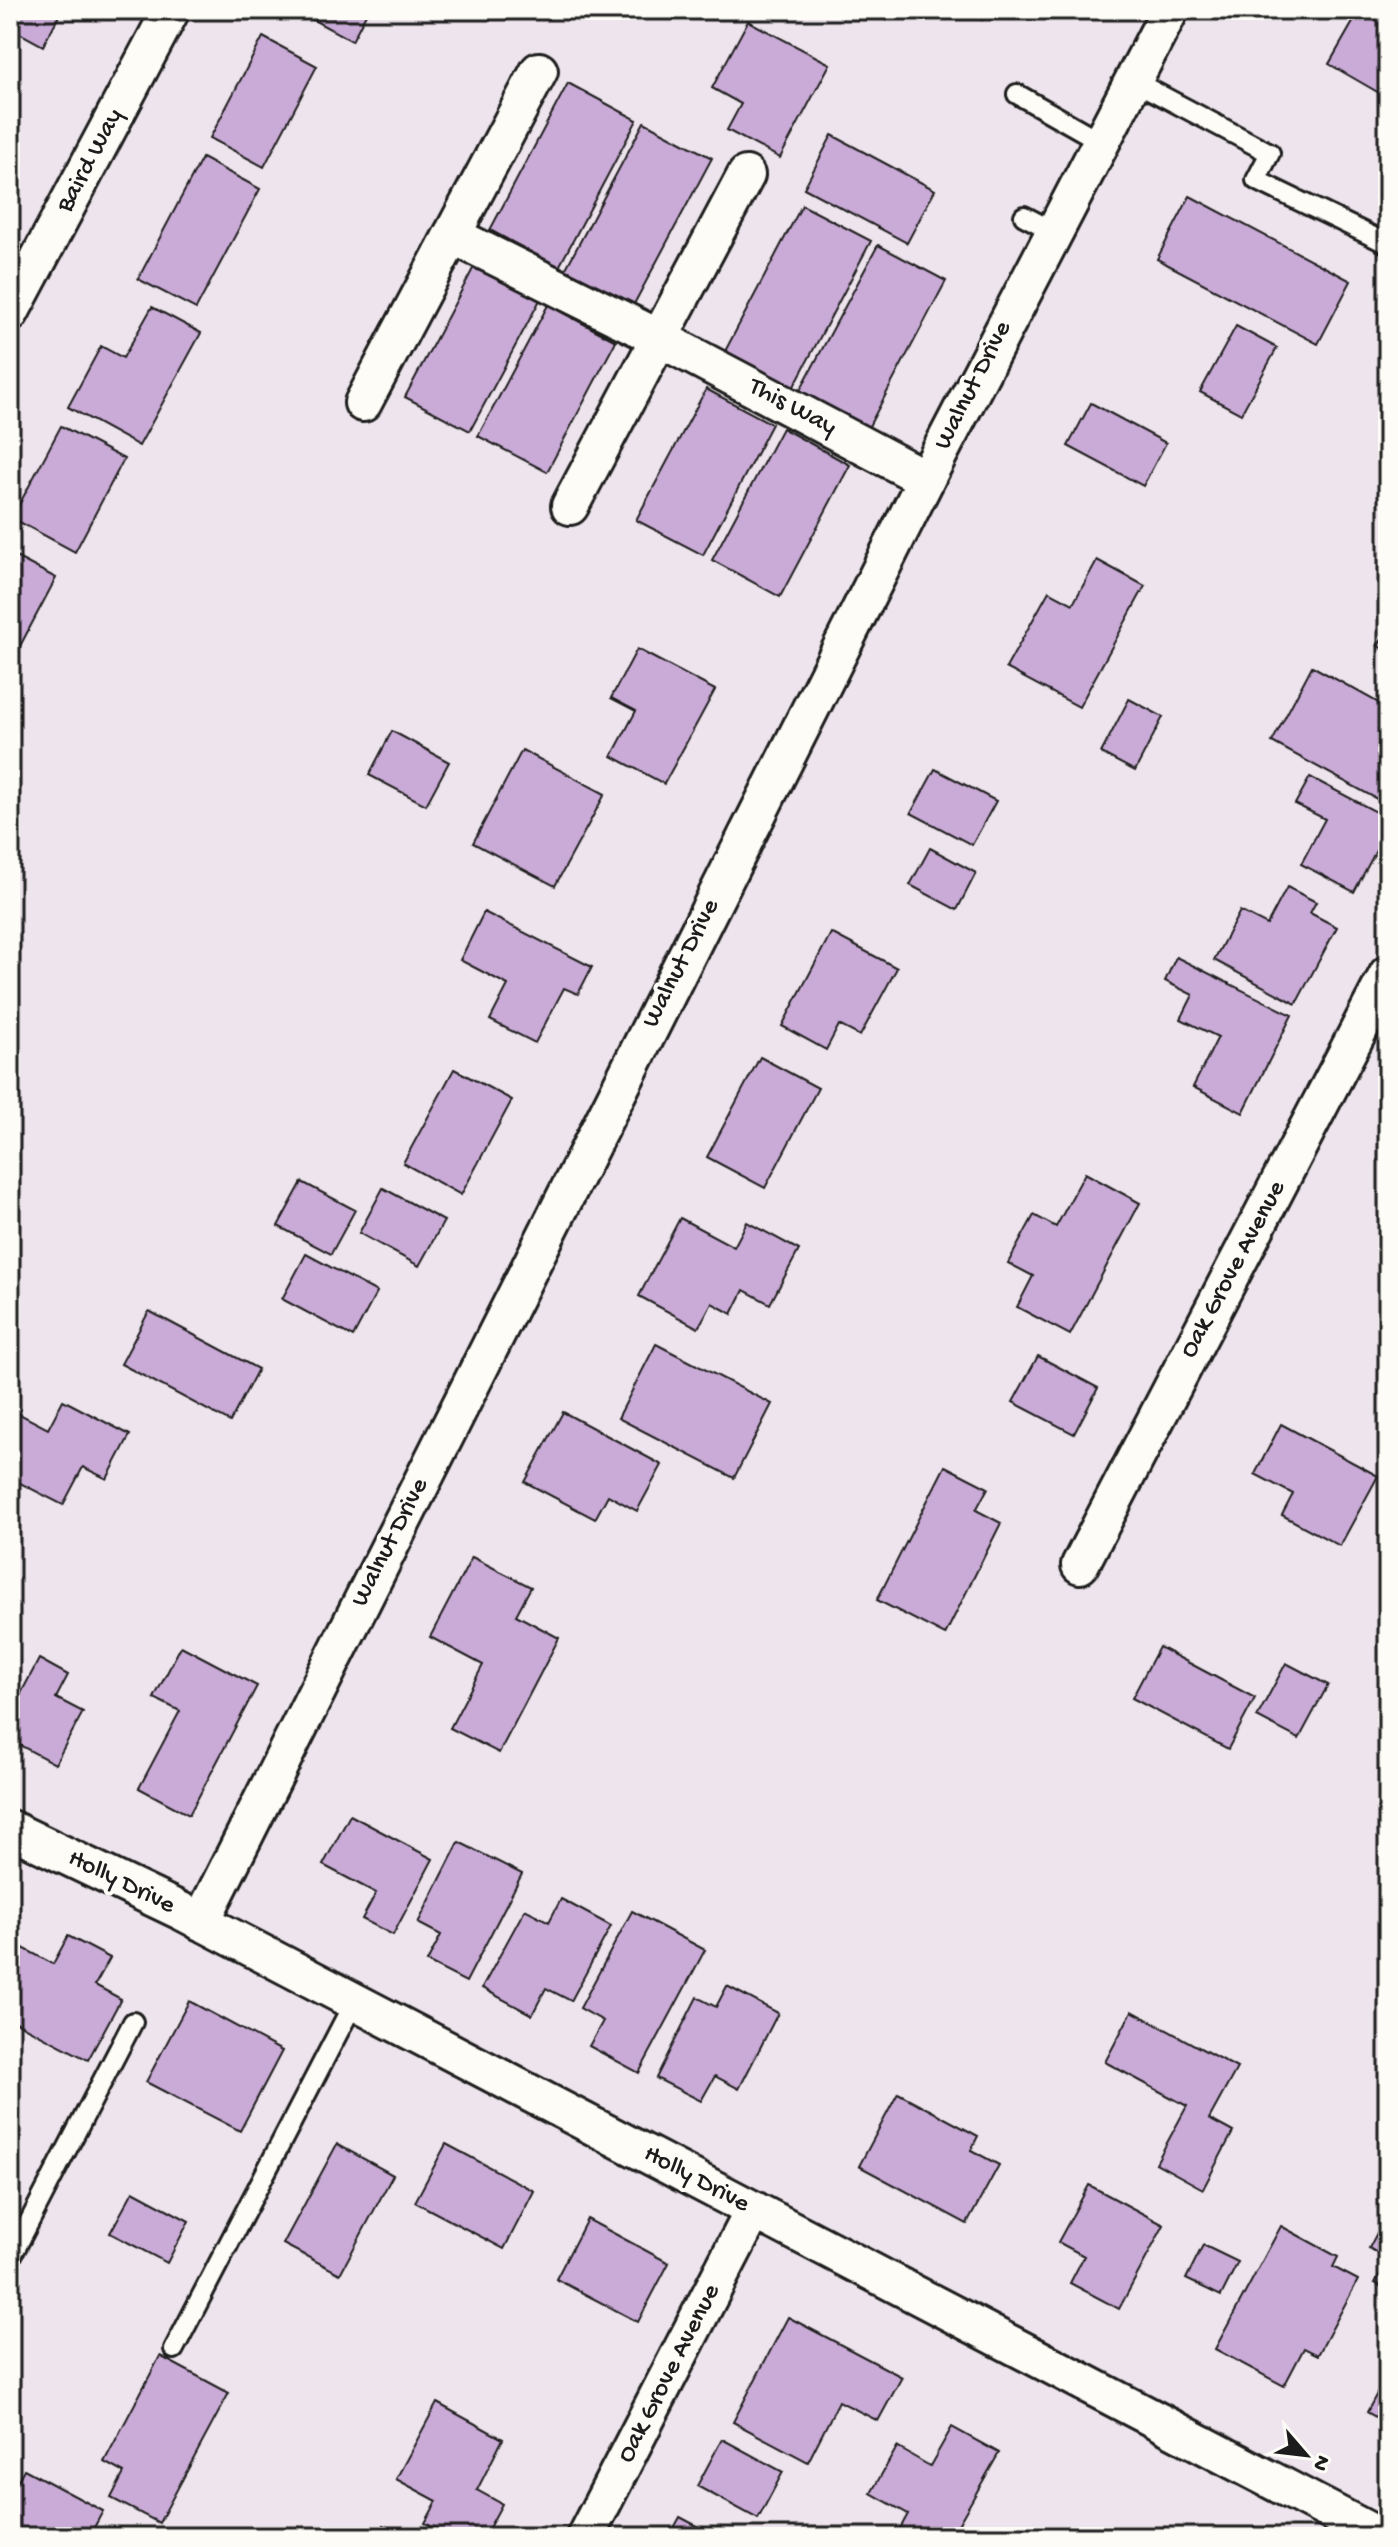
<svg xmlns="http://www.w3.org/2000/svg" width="1398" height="2547" viewBox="0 0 1398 2547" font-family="'Gochi Hand',sans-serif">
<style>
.building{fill:#caabd7;stroke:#1c1c1c;stroke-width:2}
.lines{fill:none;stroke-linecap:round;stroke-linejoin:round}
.service-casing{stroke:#1c1c1c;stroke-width:24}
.minor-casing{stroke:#1c1c1c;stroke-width:42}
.service{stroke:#fdfcf7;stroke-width:18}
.minor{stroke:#fdfcf7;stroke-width:36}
.labels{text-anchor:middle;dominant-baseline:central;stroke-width:8;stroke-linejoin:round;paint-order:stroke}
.street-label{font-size:26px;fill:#1c1c1c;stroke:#fdfcf7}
</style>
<rect width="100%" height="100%" fill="#eee4ed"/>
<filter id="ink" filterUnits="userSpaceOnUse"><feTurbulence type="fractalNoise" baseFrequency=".0125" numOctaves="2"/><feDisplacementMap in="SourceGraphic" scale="16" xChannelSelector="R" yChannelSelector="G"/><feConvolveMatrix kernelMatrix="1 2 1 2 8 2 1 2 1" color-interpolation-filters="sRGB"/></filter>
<g filter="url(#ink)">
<g class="building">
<path d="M10 10H62L43 46 10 28Z"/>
<path d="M295 10H368L352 41Z"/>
<path d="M963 10H988L982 20Z"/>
<path d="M1360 10H1388V98L1329 64Z"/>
<path d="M748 21 830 64 780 158 727 130 741 104 712 88Z"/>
<path d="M263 37 317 66 264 167 210 138Z"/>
<path d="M568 83 637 120 559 267 490 230Z"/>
<path d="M644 122 712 158 633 306 565 270Z"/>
<path d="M832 135 935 190 907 243 804 188Z"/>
<path d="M202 158 260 189 196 309 138 279Z"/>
<path d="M1190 196 1351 281 1318 344 1157 259Z"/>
<path d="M802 205 871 241 791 392 723 355Z"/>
<path d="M878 245 946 281 867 430 798 394Z"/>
<path d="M475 265 540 300 470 431 405 397Z"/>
<path d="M548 305 616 341 547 472 478 436Z"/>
<path d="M152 307 201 333 139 446 68 407 101 346 123 358Z"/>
<path d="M1236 326 1277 348 1241 414 1200 392Z"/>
<path d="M706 389 772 424 703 555 636 520Z"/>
<path d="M1091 403 1166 443 1143 486 1068 446Z"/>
<path d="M61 426 124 459 75 552 12 518Z"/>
<path d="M782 428 850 465 780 597 712 560Z"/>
<path d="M10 554 56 578 10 665Z"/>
<path d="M1097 560 1145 586 1079 707 1006 668 1049 591 1073 604Z"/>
<path d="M1388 627V652L1378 646Z"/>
<path d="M637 649 715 690 664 784 612 756 636 711 611 698Z"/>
<path d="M1312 666 1388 708V805L1272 742Z"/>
<path d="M1129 699 1163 717 1135 771 1101 753Z"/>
<path d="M392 731 449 762 426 805 369 775Z"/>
<path d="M522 750 605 794 555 886 473 843Z"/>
<path d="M935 769 996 801 972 845 911 813Z"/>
<path d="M1310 777 1388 818V828L1354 892 1301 864 1325 819 1295 804Z"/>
<path d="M930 848 976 873 957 910 910 885Z"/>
<path d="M1287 887 1316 902 1310 913 1337 927 1296 1004 1214 960 1240 911 1267 925Z"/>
<path d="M484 912 592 967 578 994 564 988 535 1043 490 1020 508 985 460 960Z"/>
<path d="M831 933 897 968 860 1036 839 1025 826 1050 782 1026Z"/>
<path d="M1176 957 1292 1015 1243 1113 1193 1087 1218 1037 1181 1019 1193 995 1165 981Z"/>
<path d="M760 1057 818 1088 765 1188 707 1157Z"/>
<path d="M454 1069 512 1100 461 1195 403 1163Z"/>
<path d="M1085 1173 1140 1203 1070 1335 1017 1307 1033 1276 1008 1263 1034 1215 1056 1227Z"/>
<path d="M302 1182 355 1210 331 1254 278 1226Z"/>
<path d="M383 1188 444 1221 419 1266 359 1233Z"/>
<path d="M680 1218 734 1247 747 1222 799 1250 770 1304 744 1290 732 1314 712 1303 698 1328 639 1296Z"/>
<path d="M306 1254 377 1292 353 1337 282 1299Z"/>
<path d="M149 1311 258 1369 230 1422 121 1364Z"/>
<path d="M656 1344 772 1404 734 1478 618 1418Z"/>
<path d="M1038 1356 1098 1388 1074 1434 1013 1402Z"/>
<path d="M63 1400 130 1435 107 1479 83 1467 63 1505 10 1478V1418L14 1411 48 1429Z"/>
<path d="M563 1412 662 1465 637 1511 608 1495 595 1519 525 1482Z"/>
<path d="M1281 1424 1378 1476 1340 1546 1282 1515 1293 1494 1255 1474Z"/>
<path d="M945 1466 988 1488 976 1510 1001 1523 945 1635 877 1600Z"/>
<path d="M472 1557 531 1587 516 1615 559 1638 499 1753 450 1728 483 1665 430 1637Z"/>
<path d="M181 1646 257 1686 189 1815 139 1788 180 1711 154 1698Z"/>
<path d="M1159 1647 1255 1698 1228 1749 1132 1698Z"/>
<path d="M39 1659 68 1675 56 1698 83 1712 55 1764 10 1740V1714Z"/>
<path d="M1286 1663 1328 1685 1299 1739 1257 1717Z"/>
<path d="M350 1815 433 1859 393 1935 362 1919 376 1893 323 1865Z"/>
<path d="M459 1842 522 1874 466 1982 427 1962 441 1935 418 1923Z"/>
<path d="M561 1899 611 1926 571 2001 546 1988 532 2015 482 1988 525 1909 549 1922Z"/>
<path d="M632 1911 705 1950 639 2073 589 2046 603 2021 580 2008Z"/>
<path d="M68 1936 110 1958 95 1985 121 1999 88 2060 10 2019V1941L53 1964Z"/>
<path d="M727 1986 778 2013 739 2089 715 2076 701 2101 656 2078 697 1997 716 2007Z"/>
<path d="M189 2001 282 2051 240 2131 146 2082Z"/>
<path d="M1132 2011 1237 2068 1209 2119 1233 2132 1203 2189 1156 2163 1187 2106 1105 2062Z"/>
<path d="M898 2093 978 2136 971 2150 999 2165 967 2224 859 2166Z"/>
<path d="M337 2144 393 2175 340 2274 283 2244Z"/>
<path d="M446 2144 534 2191 504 2249 415 2202Z"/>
<path d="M1089 2185 1164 2225 1119 2309 1070 2283 1084 2256 1058 2242Z"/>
<path d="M133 2191 189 2221 167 2263 110 2233Z"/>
<path d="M1388 2212V2259L1369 2248Z"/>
<path d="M587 2219 669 2263 638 2322 556 2279Z"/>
<path d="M1281 2226 1338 2257 1333 2267 1358 2280 1318 2355 1304 2348 1284 2386 1215 2349Z"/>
<path d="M1203 2245 1238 2262 1221 2296 1186 2279Z"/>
<path d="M1388 2259V2290L1375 2283Z"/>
<path d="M788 2317 902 2377 878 2421 839 2401 808 2462 733 2422Z"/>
<path d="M160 2356 229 2393 159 2523 111 2498 124 2473 104 2462Z"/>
<path d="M1388 2373V2424L1367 2412Z"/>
<path d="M437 2403 503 2439 477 2490 502 2504 484 2537H451L425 2523 437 2501 396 2479Z"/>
<path d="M952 2427 999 2453 951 2537H903L897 2534 908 2514 871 2493 897 2447 930 2466Z"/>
<path d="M722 2439 783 2472 758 2519 697 2486Z"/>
<path d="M24 2469 103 2511 89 2537H10V2495Z"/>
<path d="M680 2517 718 2537H669Z"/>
<path d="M383 2525 405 2537H376Z"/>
</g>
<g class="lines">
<defs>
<g id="service">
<path d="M1132 80 1270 153 1256 180 1388 244"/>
<path d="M1017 94 1100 141"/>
<path d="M1024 216 1053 231"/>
<path d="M10 2259 133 2022"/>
<path d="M174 2349 354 2002"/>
</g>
<g id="minor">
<path d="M452 235 659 338 926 479"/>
<path d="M10 313 171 10"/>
<path d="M363 403 539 71"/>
<path d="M570 506 746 175"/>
<path d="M1080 1565 1388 974"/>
<path d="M10 1829 181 1911 1380 2537"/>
<path d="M201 1922 926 479 1170 10"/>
<path d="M585 2537 754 2210"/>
</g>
</defs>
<use href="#service" class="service-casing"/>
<use href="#minor" class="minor-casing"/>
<use href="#service" class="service"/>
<use href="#minor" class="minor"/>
</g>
</g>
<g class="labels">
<g class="street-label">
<text transform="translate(91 161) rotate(-62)">Baird Way</text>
<text transform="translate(974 386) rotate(-63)">Walnut Drive</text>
<text transform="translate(792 408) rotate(28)">This Way</text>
<text transform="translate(682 964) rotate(-63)">Walnut Drive</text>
<text transform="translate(1234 1270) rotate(-62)">Oak Grove Avenue</text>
<text transform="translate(391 1543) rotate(-63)">Walnut Drive</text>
<text transform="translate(121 1883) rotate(26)">Holly Drive</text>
<text transform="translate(696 2180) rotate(28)">Holly Drive</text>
<text transform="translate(670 2374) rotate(-63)">Oak Grove Avenue</text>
</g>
</g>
<rect width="1398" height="2547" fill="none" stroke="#fdfcf7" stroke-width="40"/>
<rect x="20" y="20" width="1358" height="2507" fill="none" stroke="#1c1c1c" stroke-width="3" filter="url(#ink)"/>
<g transform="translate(1306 2455) rotate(118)" stroke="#fdfcf7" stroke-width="6" paint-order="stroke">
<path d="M0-6L14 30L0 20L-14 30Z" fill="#1c1c1c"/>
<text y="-12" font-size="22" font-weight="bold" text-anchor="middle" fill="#1c1c1c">N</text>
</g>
</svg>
